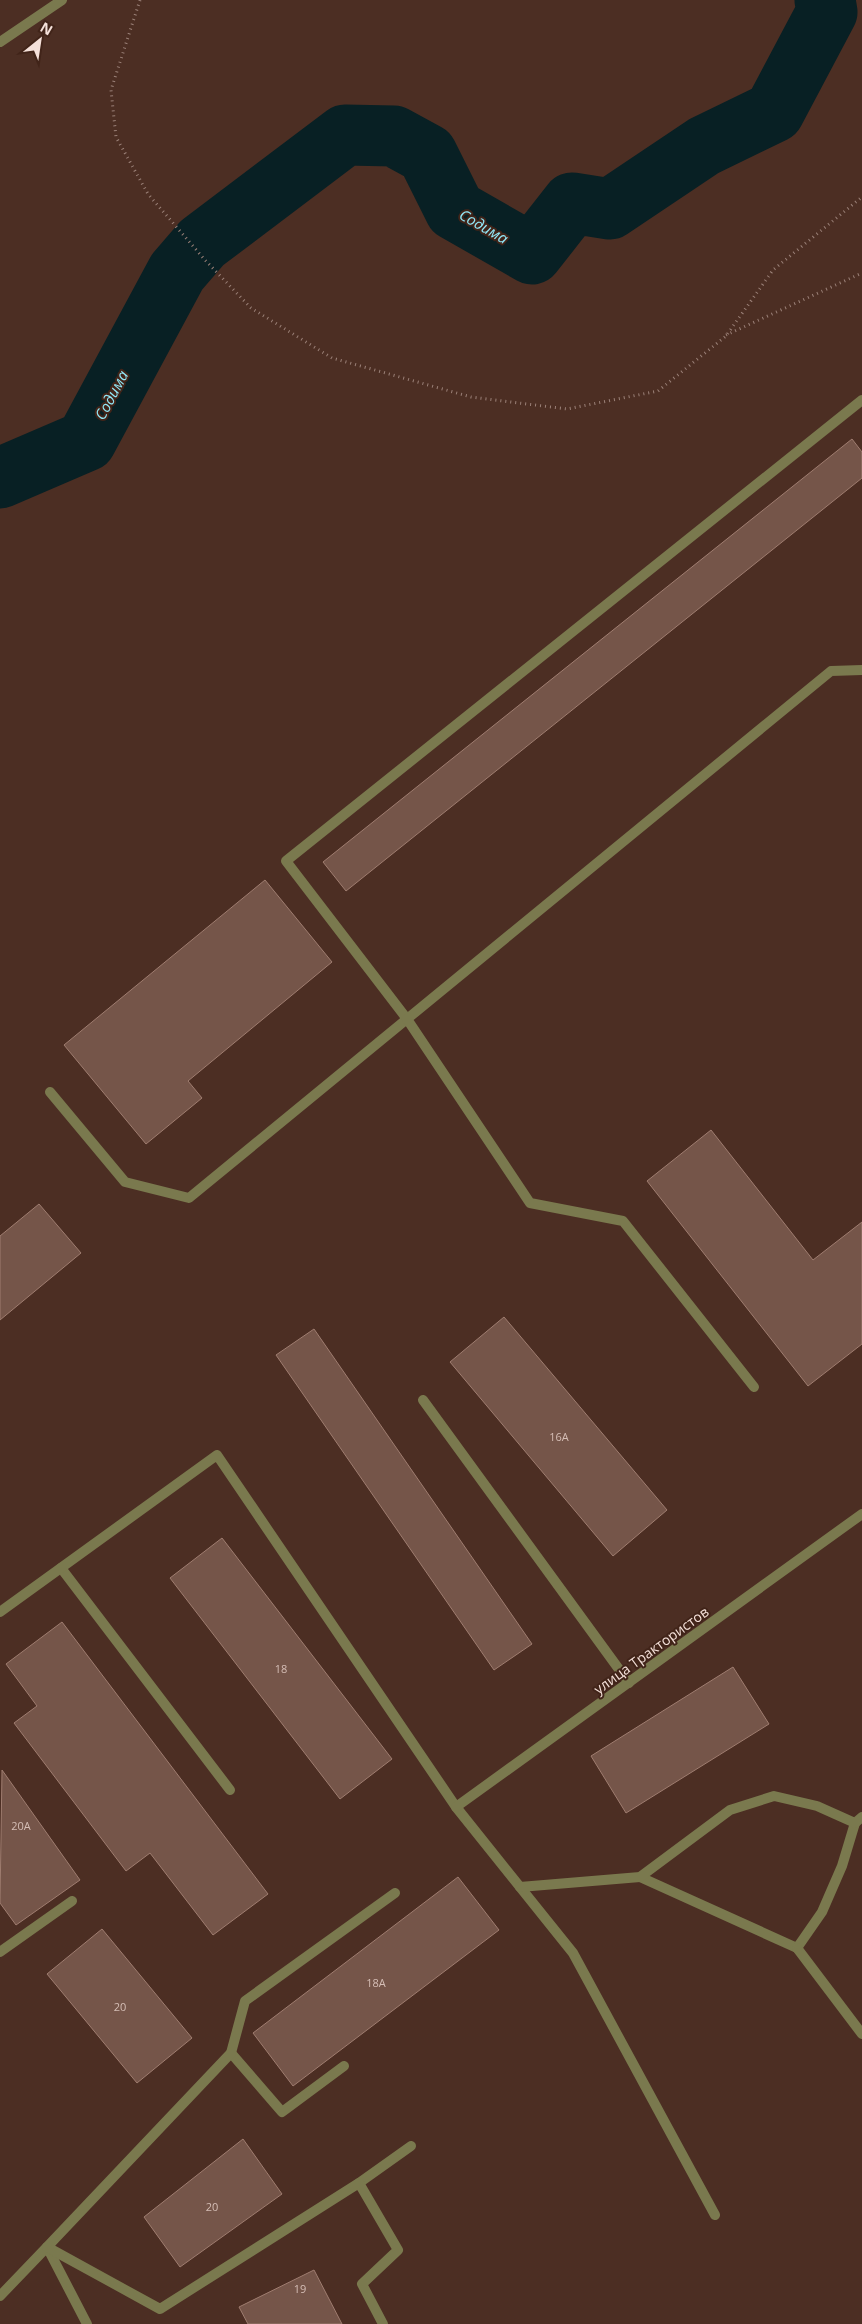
<svg xmlns="http://www.w3.org/2000/svg" width="862" height="2324" viewBox="0 0 862 2324" font-family="'Open Sans',sans-serif">
<style>
.lines{fill:none;stroke-linecap:round;stroke-linejoin:round}
.river{stroke:#082024;stroke-width:61}
.building{fill:#755549;stroke:#9f7d70}
.path{stroke:#9b8178;stroke-width:3;stroke-dasharray:1 4;stroke-linecap:butt}
.lane{stroke:#7a794e;stroke-width:10}
.street{stroke:#7a794e;stroke-width:10}
.labels{text-anchor:middle;dominant-baseline:central;stroke-width:4;stroke-linejoin:round;paint-order:stroke}
.number-label{font-size:11px;fill:#d5beb6}
.street-label{font-size:14px;fill:#f5e1da;stroke:#412419}
.water-label{font-size:15px;font-style:italic;fill:#91e8f8;stroke:#412419}
</style>
<rect width="100%" height="100%" fill="#4c2e23"/>
<g class="lines">
<path class="river" d="M0 478 86 441 177 272 202 243 345 135 394 136 427 154 455 210 532 254 572 203 610 209 704 146 774 112 827 12 825 0"/>
</g>
<g class="building">
<path d="M852 439 862 452V478L346 891 323 862Z"/>
<path d="M265 880 332 962 188 1081 202 1098 146 1144 64 1045Z"/>
<path d="M711 1130 813 1260 862 1222V1344L808 1386 647 1181Z"/>
<path d="M39 1204 81 1253 0 1320V1236Z"/>
<path d="M504 1317 667 1510 613 1556 450 1362Z"/>
<path d="M314 1329 532 1644 494 1670 276 1355Z"/>
<path d="M222 1538 392 1759 340 1799 170 1578Z"/>
<path d="M62 1622 268 1894 213 1935 150 1853 126 1871 14 1723 37 1706 6 1664Z"/>
<path d="M733 1667 769 1724 626 1813 591 1756Z"/>
<path d="M2 1770 80 1880 16 1925 0 1903Z"/>
<path d="M458 1877 499 1930 293 2086 253 2033Z"/>
<path d="M102 1929 192 2038 137 2083 47 1974Z"/>
<path d="M243 2139 282 2194 180 2267 144 2217Z"/>
<path d="M314 2270 342 2324H248L239 2307Z"/>
</g>
<g class="lines">
<g class="path">
<path d="M140 0 111 90 116 137 148 194 205 260 251 308 332 358 471 397 567 409 658 391 726 336 773 270 862 197"/>
<path d="M726 335 862 273"/>
</g>
<g class="lane">
<path d="M50 1092 125 1182 189 1198 407 1019 286 861 862 400"/>
<path d="M754 1387 623 1221 530 1203 407 1019 831 671 862 670"/>
<path d="M423 1400 629 1683"/>
<path d="M61 1568 230 1790"/>
<path d="M0 1612 217 1455 456 1807 573 1953 715 2215"/>
<path d="M640 1877 797 1948 822 1912 842 1866 855 1823"/>
<path d="M520 1887 640 1877 730 1810 774 1796 817 1806 855 1823 862 1817"/>
<path d="M797 1948 862 2034"/>
<path d="M0 1952 72 1901"/>
<path d="M231 2053 282 2112 344 2066"/>
<path d="M359 2183 411 2146"/>
<path d="M0 2296 47 2247 87 2324"/>
<path d="M383 2324 362 2284 398 2250 359 2183 160 2309 47 2247 231 2053 245 2001 395 1893"/>
</g>
<g class="street">
<path d="M0 42 62 0"/>
<path d="M456 1807 862 1514"/>
</g>
</g>
<g class="labels">
<g class="number-label">
<text x="559" y="1436">16А</text>
<text x="281" y="1668">18</text>
<text x="21" y="1825">20А</text>
<text x="376" y="1982">18А</text>
<text x="120" y="2006">20</text>
<text x="212" y="2206">20</text>
<text x="300" y="2288">19</text>
</g>
<g class="street-label">
<text transform="translate(651 1650) rotate(-36)">улица Трактористов</text>
</g>
<g class="water-label">
<text transform="translate(484 226) rotate(30)">Содима</text>
<text transform="translate(111 395) rotate(-62)">Содима</text>
</g>
</g>
<g transform="translate(40 40) rotate(30)" stroke="#412419" stroke-width="4" paint-order="stroke">
<path d="M0-4L9 19L0 12L-9 19Z" fill="#f5e1da"/>
<text y="-8" font-size="14" font-weight="bold" text-anchor="middle" fill="#f5e1da">N</text>
</g>
</svg>
